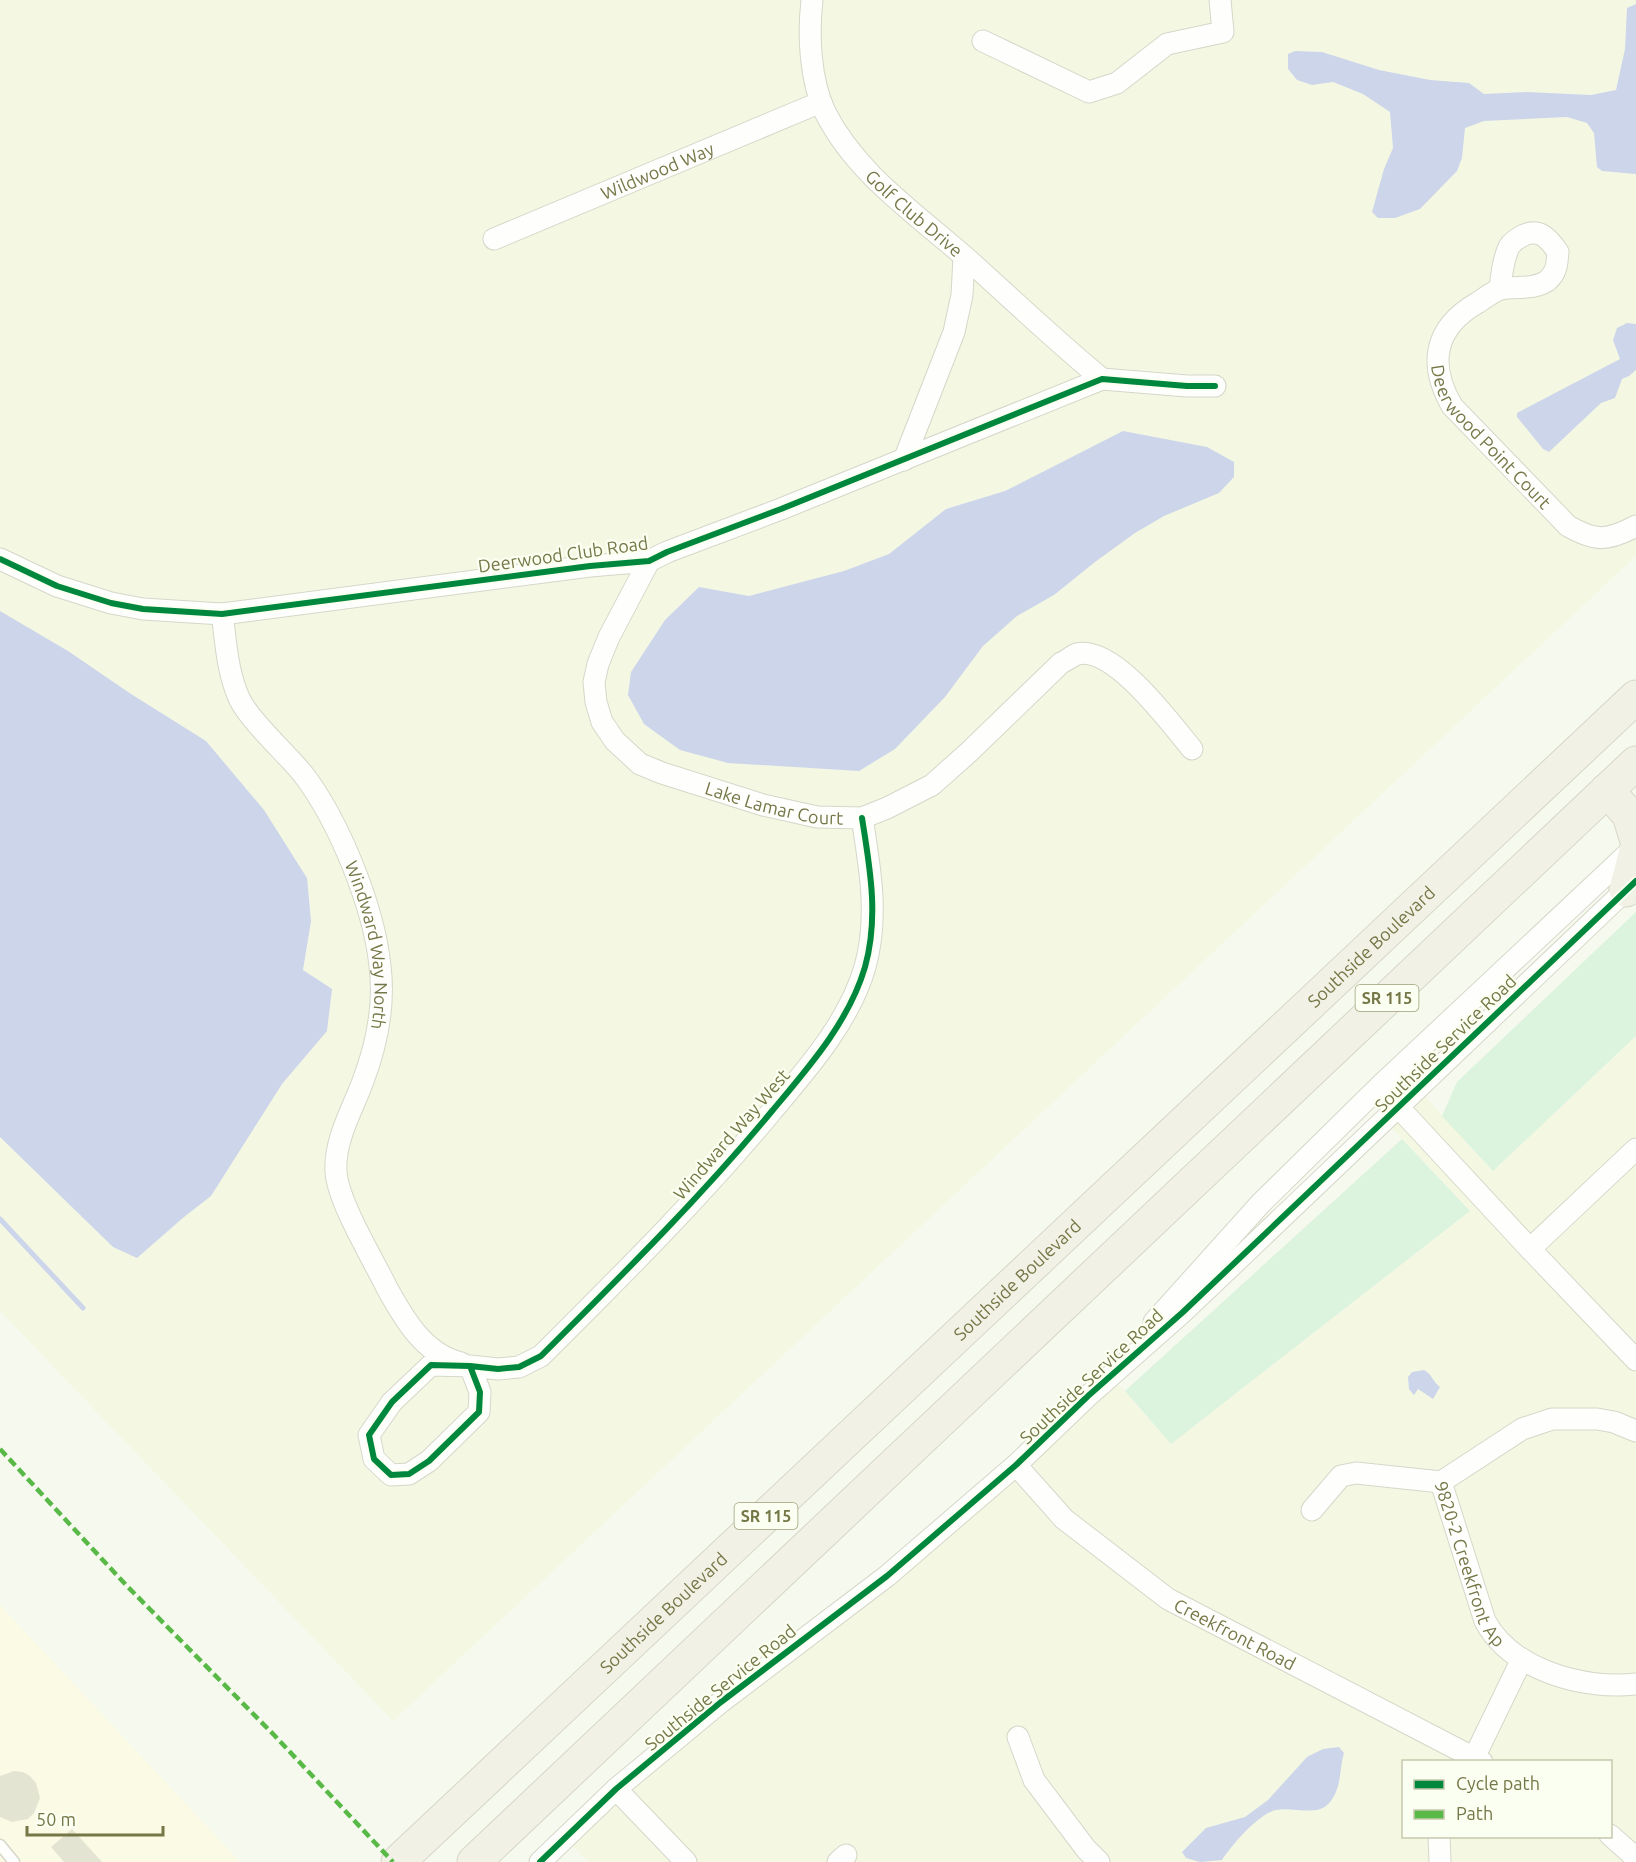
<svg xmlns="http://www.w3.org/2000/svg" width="1636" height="1862" viewBox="0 0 1636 1862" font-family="Ubuntu,sans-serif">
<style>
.residential{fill:#f4f8e3;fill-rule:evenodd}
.commercial{fill:#fbfbe5}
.green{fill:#dcf3de}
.water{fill:#cdd5eb}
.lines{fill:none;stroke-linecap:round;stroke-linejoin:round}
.stream{stroke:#cdd5eb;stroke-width:5}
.building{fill:#e3e4d2}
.lane-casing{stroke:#d5d7c9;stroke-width:13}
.street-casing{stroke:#d5d7c9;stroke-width:23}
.highway-casing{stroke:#d6d7c6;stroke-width:35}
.lane{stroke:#fefefc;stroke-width:10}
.street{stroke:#fefefc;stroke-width:21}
.highway{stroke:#f2f1e6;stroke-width:33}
.quiet{stroke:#58b947;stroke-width:4.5;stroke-dasharray:9 4.5;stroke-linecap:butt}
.cycleway-casing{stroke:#fbfff1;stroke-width:10}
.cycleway{stroke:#00873e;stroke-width:6}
.labels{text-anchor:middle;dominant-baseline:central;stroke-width:4.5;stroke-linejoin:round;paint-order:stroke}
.shield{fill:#fbfff1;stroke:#9ea07a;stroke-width:1.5}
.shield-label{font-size:16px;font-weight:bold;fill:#767747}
.street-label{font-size:18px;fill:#767747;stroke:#fbfff1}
</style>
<rect width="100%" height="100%" fill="#f6f9ee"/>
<g class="residential">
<path d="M0 0H1636V556L393 1721 0 1311Z"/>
<path d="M1636 1036V1862H588L571 1844 668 1757 919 1561 1116 1381 1171 1444 1470 1211 1390 1126 1423 1094 1493 1171ZM1404 1762H1610V1836H1404Z"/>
</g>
<path class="commercial" d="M0 1605 240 1862H0Z"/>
<g class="green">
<path d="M1636 912V1036L1493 1171 1442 1116 1457 1082Z"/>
<path d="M1402 1139 1470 1211 1171 1444 1125 1391Z"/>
</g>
<g class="water">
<path d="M1636 4V174L1602 171 1597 167 1594 133 1587 123 1567 117 1484 121 1465 128 1462 158 1457 171 1420 209 1395 218H1378L1372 212 1384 169 1393 148 1390 112 1363 94 1333 82 1312 85 1297 80 1288 69V54L1295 51 1322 52 1379 70 1430 80 1469 83 1484 94 1527 92 1591 95 1616 90 1625 49 1627 8Z"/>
<path d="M1627 323 1636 324V370L1629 376 1622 379 1615 398 1601 403 1549 452 1543 449 1517 417V413L1620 359 1613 340 1617 328Z"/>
<path d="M1123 431 1207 447 1234 462V477L1219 493 1164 516 1135 533 1095 562 1054 595 1017 616 983 646 945 697 895 749 859 771 728 763 680 750 644 724 628 695 631 672 665 620 699 587 749 596 844 571 889 554 946 509 1005 491Z"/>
<path d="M0 611 68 651 131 694 206 741 264 810 307 878 311 921 303 970 332 989 327 1031 282 1084 211 1196 184 1217 137 1258 113 1247 0 1137Z"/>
<path d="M1424 1370C1432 1374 1433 1382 1440 1387L1433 1399 1418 1389 1414 1395 1409 1389 1408 1377 1412 1372Z"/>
<path d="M1339 1747 1344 1753C1339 1770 1342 1787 1330 1802 1318 1818 1293 1806 1276 1810 1258 1814 1232 1845 1222 1860L1200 1862 1186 1858 1182 1852 1206 1828 1245 1817 1268 1800 1307 1757 1323 1749Z"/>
</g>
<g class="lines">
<path class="stream" d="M0 1219 83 1308"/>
</g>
<g class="building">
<path d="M14 1771 23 1772 30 1776 36 1783 40 1798 34 1813 28 1819 12 1822 0 1817V1776Z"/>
<path d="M72 1829 102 1862H64L51 1847Z"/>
</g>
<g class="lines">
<defs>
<path id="lane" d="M0 1845 14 1862"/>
<g id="street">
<path id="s1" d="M812 0C808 35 810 80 825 112 857 176 921 217 973 264 1016 303 1057 342 1102 379"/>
<path d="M983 41 1089 92 1117 83 1167 44 1223 32 1220 0"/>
<path id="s2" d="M494 239 821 102"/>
<path id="s3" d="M1500 289C1501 278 1504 257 1509 247 1512 242 1518 238 1524 235 1540 228 1549 239 1558 252 1557 263 1557 273 1547 281 1533 290 1516 286 1501 289 1493 291 1484 299 1477 303 1434 328 1428 364 1452 406L1568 526C1596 542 1608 541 1636 526"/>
<path d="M904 460 954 332 962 295 964 257"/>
<path d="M0 559 57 586 111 603 143 609 222 614 590 566 649 561 667 552 781 509 1102 379 1187 386H1215"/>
<path id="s4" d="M649 561 609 637 598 664 594 682 596 702 602 722 615 741 640 764 662 773 763 805 817 817 862 818 887 808 932 785 969 752 1061 663C1066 661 1072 656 1077 654 1114 645 1171 724 1192 749"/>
<path id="s5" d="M222 614C226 642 227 671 239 698 249 720 286 753 303 774 339 821 374 907 380 966 385 1006 377 1044 363 1081 352 1111 334 1140 336 1172 338 1202 373 1259 387 1288 404 1319 424 1354 461 1363"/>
<path d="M1390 1098 1530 1249 1636 1360"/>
<path d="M1530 1249 1636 1149"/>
<path d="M1154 1322 1261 1203 1380 1086 1635 847"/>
<path d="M470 1366 480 1392 479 1412 429 1461 409 1474 391 1475 374 1459 369 1435 392 1402 431 1365 470 1366 498 1369 519 1367 541 1356C621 1276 699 1199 772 1111 808 1068 849 1022 865 967 879 917 870 868 862 818"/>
<path id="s6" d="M1016 1465 1064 1519 1168 1599 1482 1762"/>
<path id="s7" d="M1441 1482 1485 1621C1511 1670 1584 1690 1636 1684"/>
<path d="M1441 1482 1522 1429 1552 1419H1597L1614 1422 1636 1431"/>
<path d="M1312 1510 1341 1476 1356 1473 1441 1482"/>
<path d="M1018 1737 1034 1780 1086 1849 1099 1862"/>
<path d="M1472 1762 1522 1659"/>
<path d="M616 1789 686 1862"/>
<path d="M1610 1835 1636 1858"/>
<path d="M1439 1836 1440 1862"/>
<path d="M540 1862 616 1789 721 1702 887 1576 1016 1465 1088 1396 1183 1312 1633 883"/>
<path d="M838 1862 846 1855"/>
</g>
<g id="highway">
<path d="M1607 790 1629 815 1636 838"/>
<path d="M1626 890 1636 851"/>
<path id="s8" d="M398 1862 1636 697"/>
<path d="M474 1862 1636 763"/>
</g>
</defs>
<use href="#lane" class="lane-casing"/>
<use href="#street" class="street-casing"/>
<use href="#highway" class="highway-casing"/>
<use href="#lane" class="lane"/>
<use href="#street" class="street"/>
<use href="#highway" class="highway"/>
<path class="quiet" d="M0 1449 126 1585 275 1736 393 1862"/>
<defs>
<g id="cycleway">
<path d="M0 559 57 586 111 603 143 609 222 614 590 566 649 561 667 552 781 509 1102 379 1187 386H1215"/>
<path d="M470 1366 480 1392 479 1412 429 1461 409 1474 391 1475 374 1459 369 1435 392 1402 431 1365 470 1366 498 1369 519 1367 541 1356C621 1276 699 1199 772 1111 808 1068 849 1022 865 967 879 917 870 868 862 818"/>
<path d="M540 1862 616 1789 721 1702 887 1576 1016 1465 1088 1396 1183 1312 1636 881"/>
</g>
</defs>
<use href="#cycleway" class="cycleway-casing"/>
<use href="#cycleway" class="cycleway"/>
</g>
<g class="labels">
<g class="shield">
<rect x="1355.5" y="985" width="63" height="26" rx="4.5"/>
<rect x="734.5" y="1503" width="63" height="26" rx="4.5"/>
</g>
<g class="shield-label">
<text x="1387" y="998">SR 115</text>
<text x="766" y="1516">SR 115</text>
</g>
<g class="street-label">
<text stroke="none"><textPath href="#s2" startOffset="177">Wildwood Way</textPath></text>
<text stroke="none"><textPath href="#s1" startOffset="250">Golf Club Drive</textPath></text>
<text stroke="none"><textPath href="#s3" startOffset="380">Deerwood Point Court</textPath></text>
<text transform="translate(563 554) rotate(-8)">Deerwood Club Road</text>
<text stroke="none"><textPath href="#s4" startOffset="372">Lake Lamar Court</textPath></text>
<text stroke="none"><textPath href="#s8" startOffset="1336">Southside Boulevard</textPath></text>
<text stroke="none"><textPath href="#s5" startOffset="372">Windward Way North</textPath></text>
<text transform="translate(1445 1043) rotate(-44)">Southside Service Road</text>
<text transform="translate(731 1134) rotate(-49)">Windward Way West</text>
<text stroke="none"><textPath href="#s8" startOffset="850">Southside Boulevard</textPath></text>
<text transform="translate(1091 1376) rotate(-43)">Southside Service Road</text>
<text stroke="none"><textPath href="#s7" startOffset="87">9820-2 Creekfront Ap</textPath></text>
<text stroke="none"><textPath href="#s8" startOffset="364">Southside Boulevard</textPath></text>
<text stroke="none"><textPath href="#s6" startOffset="279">Creekfront Road</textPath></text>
<text transform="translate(720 1687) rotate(-39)">Southside Service Road</text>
</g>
</g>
<rect x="1402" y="1760" width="210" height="78" fill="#fbfff1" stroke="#c6c9ad" stroke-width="1.5"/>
<rect x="1414" y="1780" width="30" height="9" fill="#00873e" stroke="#c6c9ad" stroke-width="1.5"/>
<text x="1456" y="1790" font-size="18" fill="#767747">Cycle path</text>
<rect x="1414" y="1810" width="30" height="9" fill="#58b947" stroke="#c6c9ad" stroke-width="1.5"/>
<text x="1456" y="1820" font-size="18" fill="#767747">Path</text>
<path d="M27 1826v9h136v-9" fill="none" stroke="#767747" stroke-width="3"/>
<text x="36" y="1826" font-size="18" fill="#767747" stroke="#fbfff1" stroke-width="4.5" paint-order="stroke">50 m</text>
</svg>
